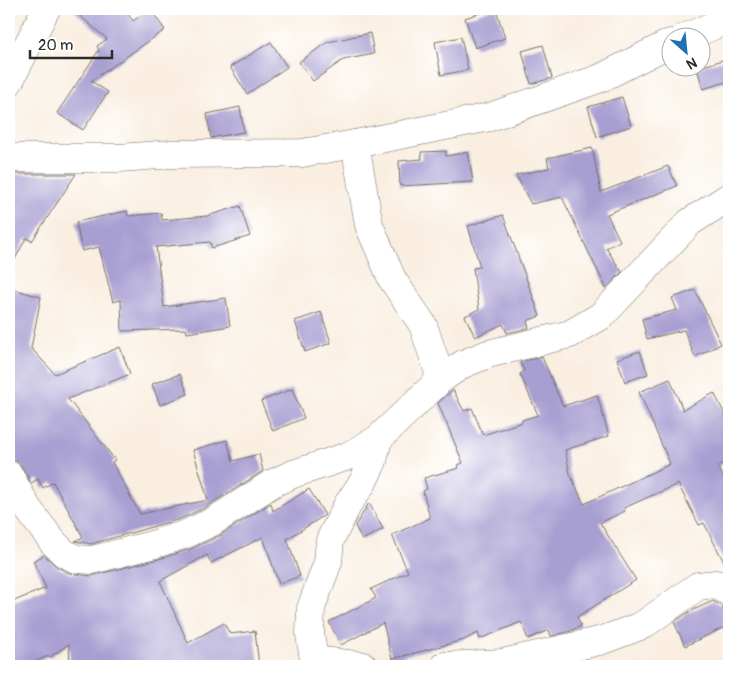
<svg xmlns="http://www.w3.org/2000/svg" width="738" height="675" viewBox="0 0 738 675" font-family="Pangolin,sans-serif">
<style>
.building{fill:#a79ed1}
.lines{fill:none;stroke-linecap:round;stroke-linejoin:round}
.minor-casing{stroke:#736f6a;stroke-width:29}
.minor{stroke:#fff;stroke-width:28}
</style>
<rect width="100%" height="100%" fill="#fff"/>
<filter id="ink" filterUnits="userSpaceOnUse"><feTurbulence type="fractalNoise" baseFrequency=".02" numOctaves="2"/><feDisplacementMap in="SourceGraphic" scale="10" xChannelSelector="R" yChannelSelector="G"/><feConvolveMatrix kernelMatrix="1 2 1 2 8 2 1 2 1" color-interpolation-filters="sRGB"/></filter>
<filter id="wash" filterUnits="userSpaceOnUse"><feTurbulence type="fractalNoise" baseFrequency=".0096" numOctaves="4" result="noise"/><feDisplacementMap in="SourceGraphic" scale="20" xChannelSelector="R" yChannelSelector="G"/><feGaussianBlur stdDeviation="1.12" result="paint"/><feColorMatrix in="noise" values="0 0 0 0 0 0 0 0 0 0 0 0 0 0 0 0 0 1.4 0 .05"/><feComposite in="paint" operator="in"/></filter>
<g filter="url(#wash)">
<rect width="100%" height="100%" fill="#f9eee0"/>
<g id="blocks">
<g class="building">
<path d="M72 9H124L133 21 150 9 165 30 91 81 108 92 83 130 57 113 99 50 97 46 107 39Z"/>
<path d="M492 9H496L505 38 475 48 465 18Z"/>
<path d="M370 33 374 54 343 60 313 81 299 62 328 42Z"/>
<path d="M461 37 468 70 441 75 435 42Z"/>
<path d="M271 42 287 67 247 94 230 67Z"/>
<path d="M543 45 552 78 531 84 522 51Z"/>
<path d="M729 58V81L703 89 697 68Z"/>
<path d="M622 97 631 126 597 137 588 107Z"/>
<path d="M240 107 244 132 211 138 207 114Z"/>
<path d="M592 148 601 192 668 166 677 186 607 214 620 241 606 248 622 272 606 288 562 197 531 204 516 175 549 168 547 158Z"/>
<path d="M446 151V156L468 152 473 182 400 186 399 161 422 159 421 152Z"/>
<path d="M9 174H76L32 241 26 238 9 271Z"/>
<path d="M240 206 250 236 212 248 210 242 156 247 164 307 226 298 230 326 187 333 186 329 122 331 121 300 113 302 99 247 82 251 76 222 127 211 128 216 161 213 162 220 207 216Z"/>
<path d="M503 215 540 316 527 321 529 328 507 333 503 324 475 337 465 316 479 309 473 268 480 267 468 226Z"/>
<path d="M9 288 41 297 31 348 55 374 120 347 130 374 68 399 115 460 112 462 140 514 208 500 193 450 227 440 233 461 259 454 263 471 204 508 180 519 91 544 75 541 83 537 53 482 43 488 38 479 31 483 22 467 17 461 9 459Z"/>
<path d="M695 290 721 344 695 357 684 330 647 339 642 319 677 310 672 298Z"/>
<path d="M321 312 331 343 305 352 295 321Z"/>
<path d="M640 351 648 374 625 382 617 359Z"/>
<path d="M542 357 563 406 597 395 609 436 565 450 570 474 584 504 670 464 639 392 670 379 683 410 714 393 729 422V461L718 466 729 489V572L704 523 699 525 678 484 624 508 625 511 600 523 636 580 577 617 581 626 571 631 551 636 549 630 528 639 521 622 480 639 478 633 464 640 392 659 383 623 341 645 329 622 376 598 371 589 408 572 392 535 430 518 423 491 427 489 424 478 459 468 458 465 463 463 438 403 453 390 464 411 472 408 483 435 522 422V420L538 415 520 374 524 371 520 362Z"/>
<path d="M180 374 188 394 160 405 152 384Z"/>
<path d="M292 389 304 418 273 431 261 401Z"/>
<path d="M309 489 325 515 287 539 300 576 279 584 263 537 211 563 207 555 160 581 188 643 224 623 230 634 255 631 259 666H70L69 644 50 657 48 656 26 666H9V603L46 588 33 561 44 555 57 567 69 573 91 576 159 559 191 549 219 536 271 503 273 511Z"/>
<path d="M369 503 383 529 362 540 355 526Z"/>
<path d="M713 601 722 606 729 625 685 646 674 622 689 612Z"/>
</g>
</g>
</g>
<g filter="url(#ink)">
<use href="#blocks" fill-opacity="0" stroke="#736f6a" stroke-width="1"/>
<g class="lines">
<defs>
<g id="minor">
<path d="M684 38 729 19"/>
<path d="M9 82 46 9"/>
<path d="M355 144 369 225 392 279 423 325 441 379"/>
<path d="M9 158H120L172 154 302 153 355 144 490 117 601 78 670 43"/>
<path d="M9 475 28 509 53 542 64 553 76 559 92 560 155 544 186 534 212 522 273 483 293 474 348 456 378 439 441 379 463 364 488 354 570 334 601 316 690 222 729 197"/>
<path d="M314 660 363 666"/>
<path d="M313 666 314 660 310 634 311 608 328 562 330 540 348 504 363 482 373 461 378 439"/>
<path d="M444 666 502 663 603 640 643 625 698 586 716 584 729 592"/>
</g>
</defs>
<use href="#minor" class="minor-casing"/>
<use href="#minor" class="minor"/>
</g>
</g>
<rect width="738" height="675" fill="none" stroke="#fff" stroke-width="30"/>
<g transform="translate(686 52) rotate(153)"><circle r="24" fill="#ffffff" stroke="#aaaaaa"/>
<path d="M0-4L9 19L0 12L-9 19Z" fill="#1f6fb2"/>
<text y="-8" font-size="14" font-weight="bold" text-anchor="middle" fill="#2b2b2b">N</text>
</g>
<path d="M30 50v8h82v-8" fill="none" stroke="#2b2b2b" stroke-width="2.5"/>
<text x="38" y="50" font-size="15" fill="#2b2b2b" stroke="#ffffff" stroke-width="4" paint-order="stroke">20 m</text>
</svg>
